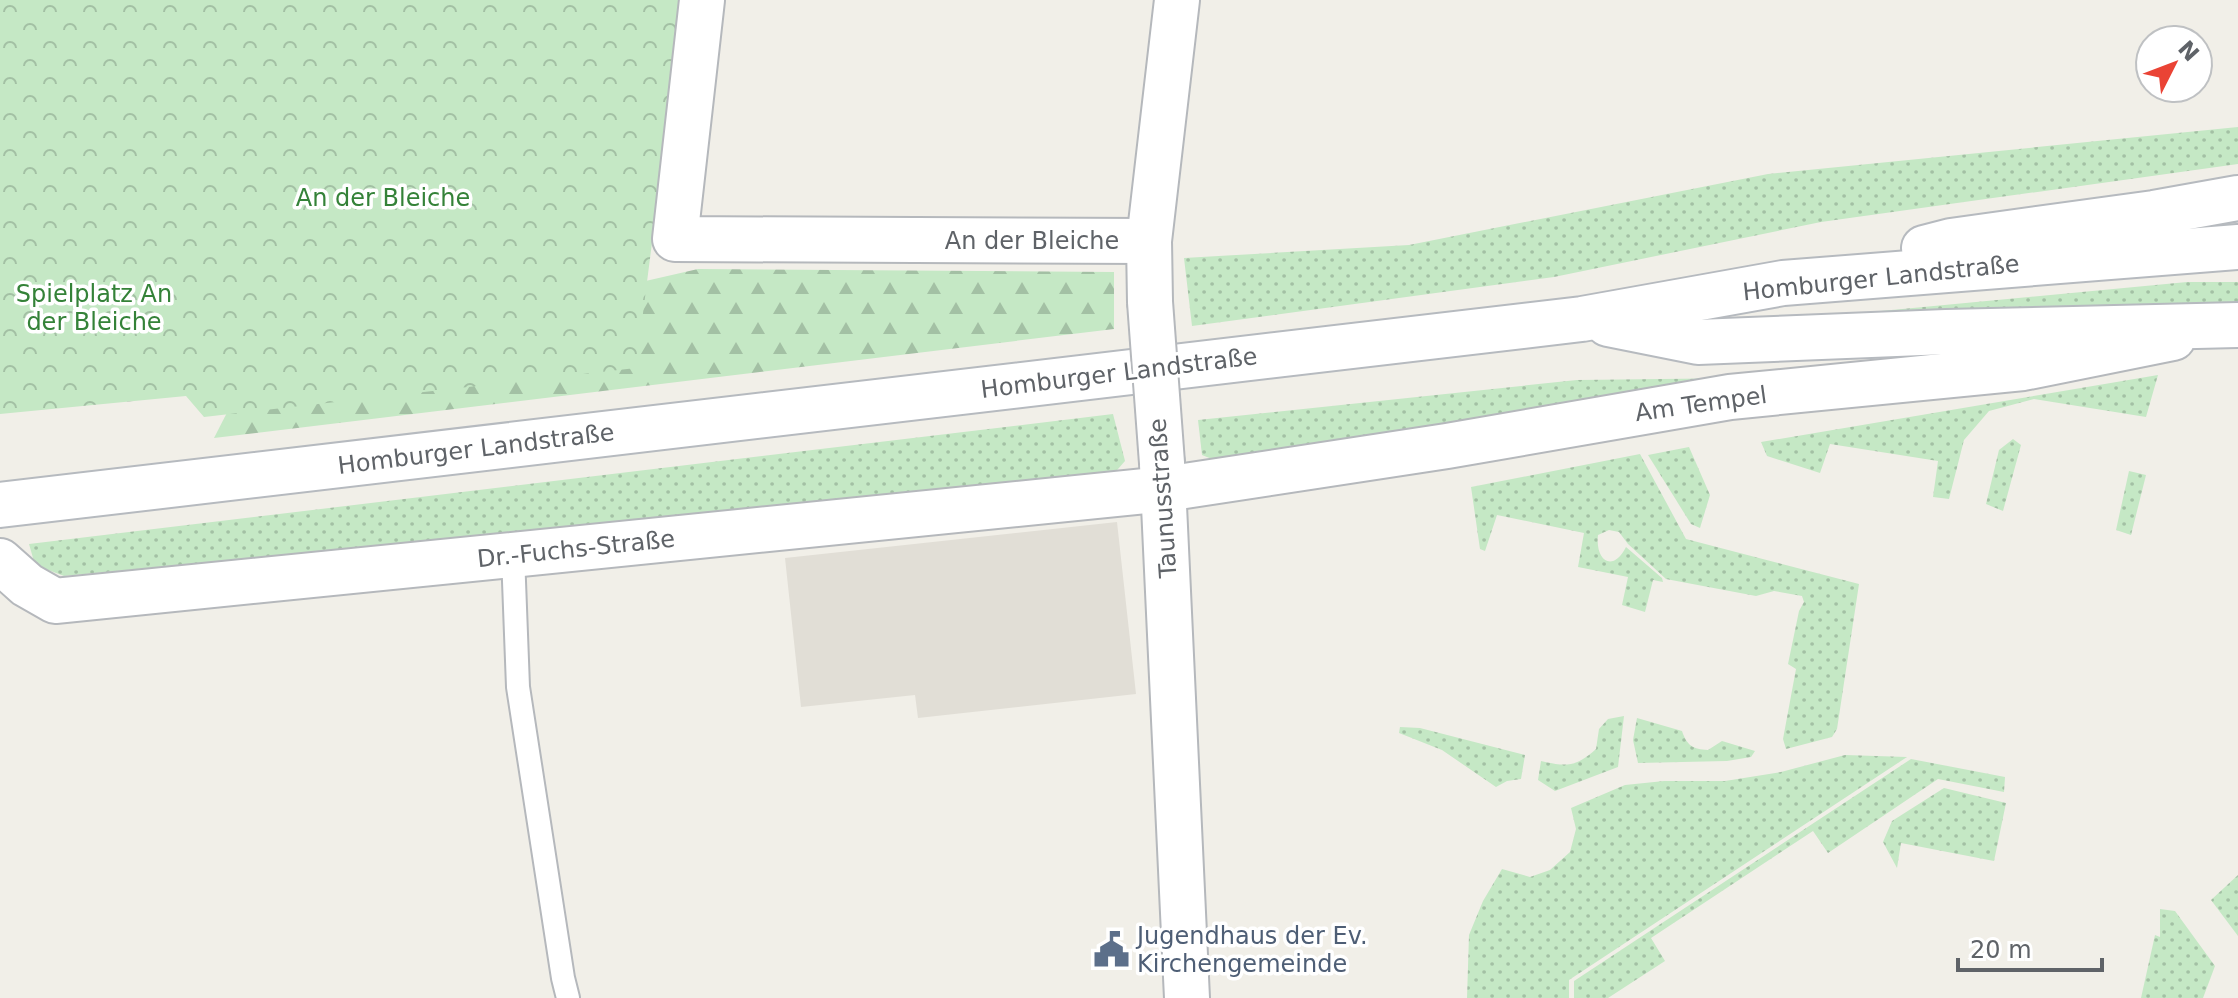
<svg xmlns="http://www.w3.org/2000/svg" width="2238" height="998" viewBox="0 0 2238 998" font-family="'DejaVu Sans',sans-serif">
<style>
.education{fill:#e1ded6}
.grass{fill:url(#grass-dots)}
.forest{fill:url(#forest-firs)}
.park{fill:url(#park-crowns)}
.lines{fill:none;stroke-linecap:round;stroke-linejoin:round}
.lane-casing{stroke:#b5b8bc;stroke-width:26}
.street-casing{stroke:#b5b8bc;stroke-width:48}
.secondary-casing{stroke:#b6babf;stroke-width:48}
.lane{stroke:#fff;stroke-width:22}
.street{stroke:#fff;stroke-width:44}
.secondary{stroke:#fff;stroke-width:44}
.street-bridge-casing{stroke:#b5b8bc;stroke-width:48;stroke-linecap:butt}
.street-bridge{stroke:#fff;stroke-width:44}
.labels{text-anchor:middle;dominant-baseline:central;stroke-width:7;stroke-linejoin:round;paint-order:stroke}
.park-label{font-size:24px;fill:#348238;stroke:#fff}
.street-label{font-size:24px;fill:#5f6368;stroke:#fff}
.service-label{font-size:24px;fill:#4e5e75;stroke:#fff;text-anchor:start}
</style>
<defs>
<pattern id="grass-dots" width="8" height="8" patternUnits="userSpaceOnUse" patternTransform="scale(2)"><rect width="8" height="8" fill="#c5e8c5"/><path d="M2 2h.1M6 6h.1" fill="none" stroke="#a3c0a4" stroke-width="1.8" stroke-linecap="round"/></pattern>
<pattern id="forest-firs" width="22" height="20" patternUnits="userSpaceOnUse" patternTransform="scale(2)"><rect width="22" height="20" fill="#c5e8c5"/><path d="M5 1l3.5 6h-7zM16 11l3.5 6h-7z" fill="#a3c0a4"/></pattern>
<pattern id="park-crowns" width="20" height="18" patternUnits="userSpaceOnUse" patternTransform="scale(2)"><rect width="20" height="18" fill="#c5e8c5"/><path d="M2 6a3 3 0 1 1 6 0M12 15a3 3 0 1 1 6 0" fill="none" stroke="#a3c0a4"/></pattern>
</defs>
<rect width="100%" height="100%" fill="#f1efe8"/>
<path class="education" d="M1117 522 1136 694 918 718 915 695 801 707 785 558Z"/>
<g class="grass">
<path d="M2238 127V164L1821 222 1554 277 1192 326 1184 258 1409 245 1768 174Z"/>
<path d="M2187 282H2238V305L1860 321V313Z"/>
<path d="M2158 375 2146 417 2034 399 1989 411 1964 440 1949 499 1933 497 1938 461 1830 444 1820 473 1767 456 1761 442Z"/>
<path d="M1747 378 1219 462 1202 455 1198 420 1577 380Z"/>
<path d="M1113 414 1125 461 1111 477 64 576 35 565 29 544Z"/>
<path d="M2013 439 2021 445 2003 511 1986 504 1999 450Z"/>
<path d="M1689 447 1710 495 1700 528 1691 524 1648 455Z"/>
<path d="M1640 454 1686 539 1859 584 1837 729 1832 737 1786 749 1783 739 1796 669 1788 664 1799 611 1804 602 1802 596 1774 591 1756 596 1666 579 1628 544 1619 532 1609 530 1598 535C1595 561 1613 573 1626 547L1662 578 1663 582 1653 580 1645 612 1622 605 1628 577 1578 567 1584 533 1497 515 1485 551 1480 549 1471 487Z"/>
<path d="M2129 471 2146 475 2131 535 2116 530Z"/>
<path d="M1624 716 1618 767 1555 791 1538 780 1541 761C1567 767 1576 767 1596 749L1599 729 1608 719Z"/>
<path d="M1637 718 1682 731C1687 746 1693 749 1708 750L1722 741 1755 751 1751 757 1727 761 1638 763 1633 740Z"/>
<path d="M1400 727 1420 728 1525 755 1521 779 1507 781 1496 787 1442 750 1399 733Z"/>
<path d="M1845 755 1907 757 1569 980V998H1467L1469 935 1483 901 1502 869 1530 877 1550 870 1570 852 1576 829 1571 808 1625 785 1664 781H1725L1781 772Z"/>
<path d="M1911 759 2005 777 2004 792 1938 779 1828 853 1813 831 1651 938 1665 961 1608 998H1574V981Z"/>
<path d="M1944 788 2006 803 1994 861 1901 843 1897 868 1883 842 1892 821Z"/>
<path d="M2238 875V936L2211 900Z"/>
<path d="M2160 909 2175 911 2215 966 2203 998H2141L2155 935 2160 937Z"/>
</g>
<path class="forest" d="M698 269 1114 272V329L214 438 234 399 449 326Z"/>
<path class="park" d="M0 0H683L636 368 204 417 186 396 0 414Z"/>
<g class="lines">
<defs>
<path id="lane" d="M513 555 518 687 563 978 568 998"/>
<g id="street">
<path d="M702 0 675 239 1149 241"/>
<path d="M1150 302 1149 241 1177 0"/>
<path d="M1162 463 1187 998"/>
<path d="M0 561 27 585 55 601 1165 489 1447 446 1730 397 2023 368 2173 338"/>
</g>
<g id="secondary">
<path d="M1924 248 1951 241 2154 213 2238 198"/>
<path d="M1608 324 1698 342 1946 332 2238 325"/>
<path d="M0 505 1582 319 1783 283 2238 247"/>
</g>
</defs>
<use href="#lane" class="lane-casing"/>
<use href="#street" class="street-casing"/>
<use href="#secondary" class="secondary-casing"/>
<use href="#lane" class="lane"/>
<use href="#street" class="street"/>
<use href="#secondary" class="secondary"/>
<defs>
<path id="street-bridge" d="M1150 302 1162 463"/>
</defs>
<use href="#street-bridge" class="street-bridge-casing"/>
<use href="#street-bridge" class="street-bridge"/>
</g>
<defs>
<symbol id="civic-bare" viewBox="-9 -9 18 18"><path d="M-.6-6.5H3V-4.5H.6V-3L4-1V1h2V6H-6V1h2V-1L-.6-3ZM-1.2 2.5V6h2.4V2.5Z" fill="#5c6f8a" stroke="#fff" stroke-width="2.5" paint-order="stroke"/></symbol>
</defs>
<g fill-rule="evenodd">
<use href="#civic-bare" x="1086" y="924" width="51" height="51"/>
</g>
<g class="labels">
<g class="park-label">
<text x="383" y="198">An der Bleiche</text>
<text x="94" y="294">Spielplatz An<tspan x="94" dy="28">der Bleiche</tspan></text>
</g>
<g class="street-label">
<text x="1032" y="241">An der Bleiche</text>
<text transform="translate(1881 278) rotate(-6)">Homburger Landstraße</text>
<text transform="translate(1119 373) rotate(-7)">Homburger Landstraße</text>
<text transform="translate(1701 404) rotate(-8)">Am Tempel</text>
<text transform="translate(476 449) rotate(-7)">Homburger Landstraße</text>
<text transform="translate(1163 498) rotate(-94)">Taunusstraße</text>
<text transform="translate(576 549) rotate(-6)">Dr.-Fuchs-Straße</text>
</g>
<g class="service-label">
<text x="1137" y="936">Jugendhaus der Ev.<tspan x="1137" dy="28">Kirchengemeinde</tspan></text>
</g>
</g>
<g transform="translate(2174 64) rotate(48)"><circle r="38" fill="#ffffff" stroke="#bfc1c3" stroke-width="2"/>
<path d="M0-6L14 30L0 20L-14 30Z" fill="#ea4335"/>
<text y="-12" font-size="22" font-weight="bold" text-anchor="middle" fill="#5f6368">N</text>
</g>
<path d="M1958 958v12h144v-12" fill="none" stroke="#5f6368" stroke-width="4"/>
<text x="1970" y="958" font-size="24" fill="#5f6368" stroke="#ffffff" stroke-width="6" paint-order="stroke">20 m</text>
</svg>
